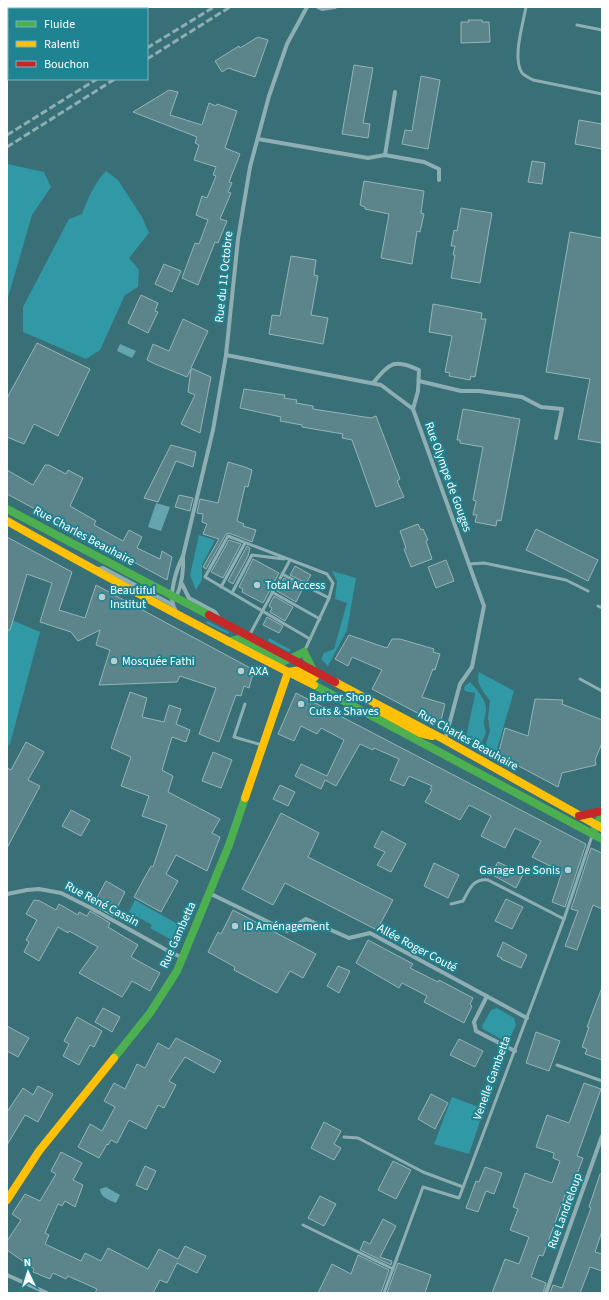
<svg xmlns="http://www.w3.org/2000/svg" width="609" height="1300" viewBox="0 0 609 1300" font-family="'Source Sans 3',sans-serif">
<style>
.green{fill:#3099a5}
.water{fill:#66a5af}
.building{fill:#5b858b;stroke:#95b4b8}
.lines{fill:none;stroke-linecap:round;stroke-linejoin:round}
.lane{stroke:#8dafb3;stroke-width:3}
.street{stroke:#8dafb3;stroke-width:4}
.fast{stroke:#4caf50;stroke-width:8}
.slow{stroke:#ffc107;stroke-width:8}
.jam{stroke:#c62828;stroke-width:8}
.rail{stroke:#8daeb2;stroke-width:3;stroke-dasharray:7 3;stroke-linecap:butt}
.poi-dot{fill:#bacdcf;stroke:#1f8391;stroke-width:1.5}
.labels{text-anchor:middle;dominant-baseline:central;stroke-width:4;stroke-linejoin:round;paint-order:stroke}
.street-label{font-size:12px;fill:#fff;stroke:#1f8391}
.poi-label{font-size:12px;fill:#fff;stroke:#1f8391;text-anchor:start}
</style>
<rect width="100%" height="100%" fill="#396f77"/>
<g class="green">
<path d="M7 164 44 172 51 187 32 215 7 301Z"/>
<path d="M106 171 118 180 142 217 149 233 129 258 139 270 138 287 125 295 100 350 86 359 23 332V307L69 219 82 214C88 198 94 184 106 171Z"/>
<path d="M199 535 215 540 202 565V580L196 590 190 575Z"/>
<path d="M332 571 356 578 347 630 328 666 321 659 324 653 334 649 347 603 335 599 337 581Z"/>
<path d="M7 618 40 632 10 744 7 746Z"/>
<path d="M207 621 229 632 228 634 206 623Z"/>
<path d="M269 638 291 650 289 652 268 641Z"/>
<path d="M479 672 514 691 496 753 488 749 486 744 490 730 488 718 490 701C484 692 475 684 479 672Z"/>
<path d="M470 682C476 689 487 700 486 710 485 721 482 719 486 732L482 742 479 743 466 737 475 695V693L465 691 464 688 465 686Z"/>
<path d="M135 900 183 927C180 932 179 940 172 940L150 928 152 925 129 912Z"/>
<path d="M497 1008 514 1018 516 1025 510 1038 503 1040 483 1029 482 1026 491 1010Z"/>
<path d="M452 1097 484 1109 469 1154 434 1144Z"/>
</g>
<g class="water">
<path d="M120 344 136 351 132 358 117 351Z"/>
<path d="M156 503 170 507 161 531 148 527Z"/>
<path d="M106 1187 120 1195 116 1203C109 1200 100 1197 100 1189Z"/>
</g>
<g class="building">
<path d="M468 20H482V22H489L490 42 461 43V22H469Z"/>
<path d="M258 37 268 40 255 77 228 68 222 72 215 61 239 46 240 48Z"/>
<path d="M354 65 373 68 363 123 370 124 368 138 342 134Z"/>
<path d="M421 76 440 80 428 149 402 144 405 130 412 131Z"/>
<path d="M169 90 178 92 170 115 202 125 209 103 216 106 217 104 237 111 225 148 240 154 229 182 232 183 228 192 231 193 220 219 227 221 218 243 215 242 198 285 182 278 195 243 199 244 208 220 196 215 202 196 207 198 216 176 213 175 216 167 194 160 199 145 195 143 197 137 133 112Z"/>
<path d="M579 120 602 124V149L575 144Z"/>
<path d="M532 161 545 163 542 184 528 182Z"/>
<path d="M364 181 424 191 421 213 424 214 420 232 417 231 412 264 381 258 389 214 365 209V207L360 205Z"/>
<path d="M461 208 492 213 480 283 451 278 455 255H453L455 246H451L454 230 457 231Z"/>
<path d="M570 232 602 238V443L578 439 590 379 546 372Z"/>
<path d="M291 256 316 260 314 275 318 276 311 315 328 318 323 344 269 334 272 315 280 316Z"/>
<path d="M164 264 181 271 172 292 155 284Z"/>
<path d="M141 295 158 303 155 311 158 312 148 333 128 323Z"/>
<path d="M433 304 482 313 481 319H486L475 377 471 376 470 380 449 376 450 373 445 372 452 336 429 332Z"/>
<path d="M183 319 208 331 191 368 211 377 200 433 181 424 195 395 188 392 191 369 187 377 155 364 147 360 153 344 169 351Z"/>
<path d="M37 343 90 369 58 436 34 424 24 444 7 437V398Z"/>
<path d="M244 389 285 395 284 398 297 400 296 403 313 406V409L371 418 376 416 400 479 397 481 404 497 376 507 352 440 342 438 343 434 302 427V425L280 421 281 417 240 408Z"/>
<path d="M463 409 520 419 501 521 497 520 496 526 475 522 477 515H473L476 501 473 500 483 447 460 443V440H457Z"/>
<path d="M171 445 196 452 193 467 176 461 158 502 144 498Z"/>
<path d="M228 462 245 467 252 470 248 487 245 486 237 521 244 524 243 526 256 530 252 542 229 533 226 534 206 569 203 567 219 539 203 534 207 524 202 522 203 514 197 513 200 499 218 503Z"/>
<path d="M45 465H49L66 474 68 470 83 478 70 506 96 521 94 525 123 541 129 530 142 537 137 548 160 559 162 551 172 557 167 580 7 494V470L33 485Z"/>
<path d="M179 495 193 498 190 511 175 507Z"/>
<path d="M418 524 421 530 423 529 428 540 426 541 432 559 411 567 404 549 406 548 400 531Z"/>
<path d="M536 529 598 560 588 581 526 550Z"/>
<path d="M7 537 72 572 59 610 85 618 96 585 254 670 249 688 244 686 241 696 236 695 219 742 199 734 216 688 180 676 177 682 99 685 110 650 96 645 100 630 78 641 71 632 40 622 52 583 27 574 10 630H7Z"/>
<path d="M229 540 241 544 223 578 211 572Z"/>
<path d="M247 546 250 548 248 556 233 584 228 581Z"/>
<path d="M253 559 279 573 263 603 242 592 243 589 239 587Z"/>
<path d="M446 560 454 581 436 588 428 567Z"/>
<path d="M295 566 311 575 306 583 290 575Z"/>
<path d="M284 578 303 588 296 602 277 591Z"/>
<path d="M274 596 293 607 285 621 270 612 272 608 269 606Z"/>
<path d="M267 617 283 626 279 633 263 625Z"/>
<path d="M349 635 387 648 392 639H400L434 649 433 652 440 654 435 670 433 669 422 697 445 704 440 725 372 689 382 670 352 657 348 666 335 659Z"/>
<path d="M130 692 147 698 142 717 164 722 169 705 181 709 176 724 190 730 186 742 172 737 162 770 173 776 168 792 220 819 212 833 220 837 207 871 176 855 166 874 178 881 161 912 134 897 151 866 153 867 167 825 142 816 149 796 121 786 131 757 111 748Z"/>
<path d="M296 693 586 844 565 907 552 902 562 872 532 857 541 841 515 828 505 848 481 836 491 816 469 805 460 820 425 802 432 790 430 789 432 786 409 776 404 786 390 780 399 759 374 748 373 750 360 744 336 786 325 780 321 789 295 776 301 764 327 776 344 740 321 728 317 734 301 726 294 741 278 734Z"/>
<path d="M535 699 563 700 562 704 602 720V743L595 760 596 765 562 773 558 787 498 755 505 728 528 736Z"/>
<path d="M26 742 44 752 28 780 40 786 7 848V768L11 770Z"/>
<path d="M213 752 232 760 221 788 202 781Z"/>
<path d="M280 785 295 792 288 806 273 799Z"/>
<path d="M71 810 90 820 81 836 62 826Z"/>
<path d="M281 813 319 833 308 857 393 900 377 930 285 883 273 905 242 889Z"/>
<path d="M382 831 406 844 391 872 377 865 385 852 374 847Z"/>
<path d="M591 848 602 853V909L593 905 577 950 565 946 578 911 571 909Z"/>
<path d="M498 862 523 874 516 888 491 874Z"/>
<path d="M434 863 459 875 448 898 424 886Z"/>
<path d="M106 881 125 892 113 916 93 905Z"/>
<path d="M506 899 523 907 512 929 495 921Z"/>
<path d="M34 900 40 901 56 910 59 904 78 915 79 912 87 916 90 911 110 923 108 927 138 945 131 957 160 973 150 991 132 981 122 997 79 973 98 947 69 931 68 933 58 927 39 961 24 952 29 942 26 940 37 920 26 914Z"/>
<path d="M233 910 316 954 303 978 290 971 277 993 234 970 235 967 208 952 218 932 221 934Z"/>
<path d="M368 940 413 964 410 968 438 982 439 980 473 998 470 1004 472 1006 464 1023 424 1002 427 996 402 983 399 988 356 963Z"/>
<path d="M503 942 527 955 521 968 501 959 502 958 497 956Z"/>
<path d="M338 966 350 971 339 993 327 986Z"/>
<path d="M601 990H602V1060L585 1054 587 1049 582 1047 589 1027H587Z"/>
<path d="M103 1008 120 1017 112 1032 95 1022Z"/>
<path d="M77 1017 102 1031 94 1047 90 1045 79 1065 63 1056 69 1044 64 1041Z"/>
<path d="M7 1026 29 1038 18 1057 7 1051Z"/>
<path d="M536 1032 560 1041 549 1071 526 1063Z"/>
<path d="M176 1038 221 1061 214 1073 185 1057 169 1081 176 1085 164 1108 158 1105 146 1129 129 1120 117 1143 111 1140 108 1145 107 1144 99 1158 78 1147 90 1124 102 1131 115 1107 104 1101 114 1083 125 1089 137 1064 145 1068 158 1043 169 1049Z"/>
<path d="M459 1039 483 1051 475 1067 450 1055Z"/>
<path d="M584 1083 601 1089 577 1156 583 1158 569 1196 565 1195 543 1256 539 1255 531 1277 546 1283 543 1293H492L505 1259 519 1264 529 1237 510 1230 518 1209 513 1207 525 1173 552 1183 560 1161 553 1158 554 1153 536 1147 547 1115 569 1123Z"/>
<path d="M38 1086 53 1094 38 1122 25 1115 7 1145V1112L23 1088 33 1095Z"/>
<path d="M431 1094 448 1103 435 1129 418 1119Z"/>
<path d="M324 1122 341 1131 334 1144 341 1148 334 1160 311 1148Z"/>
<path d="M61 1152 82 1163 73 1180 83 1185 75 1207 65 1201 62 1206 58 1204 45 1233 49 1235 45 1244 81 1261 85 1253 101 1261 108 1248 148 1269 159 1249 178 1259 185 1246 206 1256 197 1273 177 1263 167 1283 160 1280 153 1293H95L97 1289 68 1276 66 1279 53 1273 50 1279 33 1272 34 1269 7 1250V1241L21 1220 12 1214 25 1194 40 1201 56 1174 51 1171Z"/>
<path d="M393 1161 411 1170 396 1199 378 1190Z"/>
<path d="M145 1166 156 1171 147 1190 136 1185Z"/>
<path d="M485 1167 502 1173 494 1194 486 1191 478 1212 466 1208 476 1181 479 1182Z"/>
<path d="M600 1174H602V1231L595 1252 602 1254V1271L590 1267 580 1293H550L553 1285 562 1288 591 1208 589 1207Z"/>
<path d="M320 1196 336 1204 324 1226 308 1218Z"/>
<path d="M383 1219 396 1226 380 1257 392 1261 391 1265 360 1250 364 1241 370 1244Z"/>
<path d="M358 1255 389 1270 381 1293H318L332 1264 351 1274Z"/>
<path d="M398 1263 431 1275 425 1293H387Z"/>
</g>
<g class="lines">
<g class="lane">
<path d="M526 7C523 24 512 59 522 73 525 76 529 78 533 80L602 94"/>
<path d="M577 25 602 30"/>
<path d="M284 559 252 555 232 593 310 639"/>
<path d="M469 564 484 563 566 580 588 591"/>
<path d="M282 574 329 598"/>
<path d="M221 587 245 543"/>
<path d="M272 592 320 619"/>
<path d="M232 593 205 577 228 536 327 574 333 583 329 598 304 652"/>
<path d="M598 606 602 608"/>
<path d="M250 634 290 560"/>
<path d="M580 679 602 691"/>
<path d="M245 704 234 737 262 745"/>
<path d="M451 904 463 901C469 890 473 878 488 880L564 919"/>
<path d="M557 1065 602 1081"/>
<path d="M344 1137 358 1138 423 1172 463 1187"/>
<path d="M303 1225 393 1269"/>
<path d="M384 1293 423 1187 459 1198 564 919 592 836"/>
</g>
<g class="street">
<path d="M318 7 322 9 335 7"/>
<path d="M258 139 368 158 385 155 424 162 439 169V180"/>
<path d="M385 155 395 92"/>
<path d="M226 355 381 385 413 409 484 606 472 667 460 684 445 740"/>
<path d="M419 381 461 391H479L522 397 541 407 562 409 556 438"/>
<path d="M373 383C390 363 394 358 419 370L418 391 413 409"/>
<path d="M96 570 103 568 173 605V604"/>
<path d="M182 584 189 598 215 612 219 618"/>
<path d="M176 598C182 584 184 571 183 556"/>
<path d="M175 609C167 597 177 568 183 556L213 430 226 355 238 239 250 167 269 96 287 44 307 7"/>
<path d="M209 893 287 931 306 919 349 938 370 933 527 1018"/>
<path d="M7 894 27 890 39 889 61 893 89 907 170 952 183 958"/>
<path d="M487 996 474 1022 476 1031 515 1051"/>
<path d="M7 1275 47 1293"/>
<path d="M546 1293 602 1136"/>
</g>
<g class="fast">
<path d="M7 509 209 615"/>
<path d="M228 642 238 639 283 662 304 652"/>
<path d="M304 652 313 670"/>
<path d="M314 685 602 839"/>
<path d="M595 829 602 814"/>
<path d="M114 1058 150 1013 177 971 229 845 245 798"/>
</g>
<g class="slow">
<path d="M7 521C108 578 210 633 314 685"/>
<path d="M335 682 445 740 602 828"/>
<path d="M376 709 420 733 432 736"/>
<path d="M245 798 288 672 301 670 315 677"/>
<path d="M7 1200 39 1151 114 1058"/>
</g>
<g class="jam">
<path d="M209 615 335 682"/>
<path d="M579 816 602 811"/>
</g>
<g class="rail">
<path d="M147 48 214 7"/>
<path d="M147 59 230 7"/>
<path d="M7 135 97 79"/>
<path d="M7 147 115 79"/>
</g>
</g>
<g class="poi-dot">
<circle cx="257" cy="585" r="4"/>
<circle cx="102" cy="597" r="4"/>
<circle cx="114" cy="661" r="4"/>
<circle cx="241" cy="671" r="4"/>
<circle cx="301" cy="704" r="4"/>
<circle cx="568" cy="870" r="4"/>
<circle cx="235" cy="926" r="4"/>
</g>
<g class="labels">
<g class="street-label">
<text transform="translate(224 277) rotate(-84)">Rue du 11 Octobre</text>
<text transform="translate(448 477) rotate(70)">Rue Olympe de Gouges</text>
<text transform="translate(84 536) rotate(28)">Rue Charles Beauhaire</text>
<text transform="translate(468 740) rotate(29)">Rue Charles Beauhaire</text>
<text transform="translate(102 904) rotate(28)">Rue René Cassin</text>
<text transform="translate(178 935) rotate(-66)">Rue Gambetta</text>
<text transform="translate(417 948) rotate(28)">Allée Roger Couté</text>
<text transform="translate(492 1078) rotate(-70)">Venelle Gambetta</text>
<text transform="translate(565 1211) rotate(-70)">Rue Landreloup</text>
</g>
<g class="poi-label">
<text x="265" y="585">Total Access</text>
<text x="110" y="590">Beautiful<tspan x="110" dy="14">Institut</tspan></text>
<text x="122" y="661">Mosquée Fathi</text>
<text x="249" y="671">AXA</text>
<text x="309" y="697">Barber Shop<tspan x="309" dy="14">Cuts &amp; Shaves</tspan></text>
<text x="560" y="870" text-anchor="end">Garage De Sonis</text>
<text x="243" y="926">ID Aménagement</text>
</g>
</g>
<rect width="609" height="1300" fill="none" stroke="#ffffff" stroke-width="16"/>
<rect x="8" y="8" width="140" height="72" fill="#1f8391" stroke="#79b5bd"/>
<rect x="16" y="21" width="20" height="6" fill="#4caf50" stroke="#79b5bd"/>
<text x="44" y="28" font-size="12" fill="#ffffff">Fluide</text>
<rect x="16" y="41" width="20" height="6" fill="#ffc107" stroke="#79b5bd"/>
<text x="44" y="48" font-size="12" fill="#ffffff">Ralenti</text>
<rect x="16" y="61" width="20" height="6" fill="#c62828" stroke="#79b5bd"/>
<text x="44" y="68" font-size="12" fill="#ffffff">Bouchon</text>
<g transform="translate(28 1272) rotate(356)" stroke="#1f8391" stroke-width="3" paint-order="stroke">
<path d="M0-3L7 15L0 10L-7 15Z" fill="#ffffff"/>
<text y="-6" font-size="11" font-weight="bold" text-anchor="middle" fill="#ffffff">N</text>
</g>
</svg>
